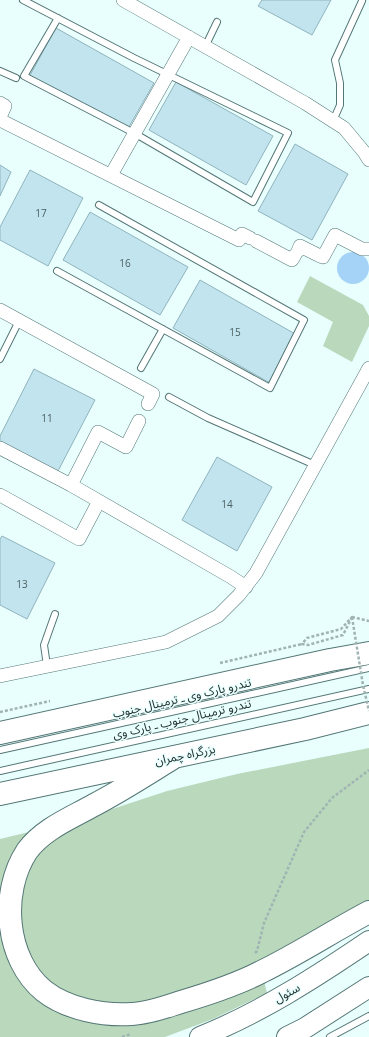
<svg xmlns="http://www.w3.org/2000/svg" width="369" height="1037" viewBox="0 0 369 1037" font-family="'Open Sans','Noto Sans Arabic',sans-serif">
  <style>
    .green { fill: #bad9bc }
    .water { fill: #a5d3f7 }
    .building { fill: #c1e4ef; stroke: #91b3bd }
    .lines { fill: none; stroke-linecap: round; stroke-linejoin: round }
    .lane-casing { stroke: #547776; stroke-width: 8 }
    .street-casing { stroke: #547776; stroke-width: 14 }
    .primary-casing { stroke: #547776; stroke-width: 22 }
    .highway-casing { stroke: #547776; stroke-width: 24 }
    .path { stroke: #a0b4b3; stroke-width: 2.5; stroke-dasharray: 3 2; stroke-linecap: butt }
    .lane { stroke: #fff; stroke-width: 6 }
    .street { stroke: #fff; stroke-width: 13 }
    .primary { stroke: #fff; stroke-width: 20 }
    .highway { stroke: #fff; stroke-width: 22 }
    .path-bridge { stroke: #a0b4b3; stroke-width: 2.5; stroke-dasharray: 3 2; stroke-linecap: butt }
    .labels { text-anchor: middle; stroke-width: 3; stroke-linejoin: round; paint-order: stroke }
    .number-label { font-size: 10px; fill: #4a5e60 }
    .street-label { font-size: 12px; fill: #223130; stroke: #e8fffe }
  </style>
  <rect width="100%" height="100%" fill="#e8fffe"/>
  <!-- green -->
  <path class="green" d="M310 276 363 305 369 316V326L352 362 323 346 333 322 297 302Z
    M369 748V902L242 971 160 998 125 1005H102L80 999 63 991 46 978 31 960 20 938 17 895 24 872 45 842 94 815 167 791 237 774Z
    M37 830 6 870 0 892V839Z
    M0 928 6 953 74 1016 264 981 267 993 213 1019 165 1037H0Z"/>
  <!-- water -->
  <path class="water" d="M337 268a16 16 0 1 1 32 0a16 16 0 1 1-32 0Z"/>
  <!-- building -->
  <path class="building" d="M262 0H331L312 35 258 6Z
    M56 28 154 83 126 132 29 77Z
    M176 82 273 136 246 185 149 130Z
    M295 144 348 174 312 240 258 211Z
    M0 165 11 172 0 196Z
    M30 170 83 198 48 266 0 240V227Z
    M90 212 188 267 160 315 63 260Z
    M200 280 297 335 270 383 173 328Z
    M34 369 95 400 58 471 0 441V436Z
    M217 457 272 487 237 551 182 520Z
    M2 536 55 563 27 619 0 605V539Z"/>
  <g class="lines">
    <defs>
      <path id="lane" d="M23 0 134 58 288 133 253 202 134 133 24 76 58 18
        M205 47 217 22
        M0 71 16 78
        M333 121 340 105V83L335 60 362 1
        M57 271 270 388 304 320 99 205
        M0 359 17 325
        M141 368 163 329
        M169 397 208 418 315 465
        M47 666 44 645 55 614
        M0 750 369 668
        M0 771 369 689
        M330 1037 369 1016"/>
      <path id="street" d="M123 0 305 103 344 128 364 152 369 160
        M0 103 5 106 0 117
        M0 120 239 240 242 234 250 238
        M111 175 189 37
        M256 241 292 260 295 255
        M298 251 300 246 318 255
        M320 256 323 257 335 235 362 249H369
        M0 310 153 394 148 404
        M0 448 71 485 231 577 246 587
        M71 485 98 432 126 447 139 421
        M0 495 79 539 99 501
        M0 676 166 642 218 616 239 595 256 573 369 368"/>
      <path id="primary" d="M200 1037C260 1013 316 977 369 941
        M287 1037 305 1028 369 987"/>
      <path id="highway" d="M0 733 330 660 369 653
        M173 758C147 774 121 791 94 805 71 818 43 829 27 851 0 892 5 959 44 991 67 1009 103 1016 132 1014 149 1013 165 1007 181 1002 208 994 236 985 261 972 298 954 333 931 369 912
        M0 794 305 729 369 713"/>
    </defs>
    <!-- lane casing -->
    <use href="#lane" class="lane-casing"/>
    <!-- street casing -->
    <use href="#street" class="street-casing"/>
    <!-- primary casing -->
    <use href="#primary" class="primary-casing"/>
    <!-- highway casing -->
    <use href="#highway" class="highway-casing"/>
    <!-- path -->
    <path class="path" d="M352 617 343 635 308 645 302 644 307 638 341 629Z
      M352 617 369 621
      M220 663 302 644
      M0 712 50 701
      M255 953 257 951 264 923 304 832 332 798 369 770
      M122 1037 131 1034"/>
    <!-- lane -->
    <use href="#lane" class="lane"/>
    <!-- street -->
    <use href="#street" class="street"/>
    <!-- primary -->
    <use href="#primary" class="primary"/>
    <!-- highway -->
    <use href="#highway" class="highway"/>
    <!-- path-bridge -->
    <path class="path-bridge" d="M352 617 363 685 369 711"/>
  </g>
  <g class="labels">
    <!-- number labels -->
    <g class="number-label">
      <text x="41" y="217">17</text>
      <text x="125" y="267">16</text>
      <text x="235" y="336">15</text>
      <text x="47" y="422">11</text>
      <text x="227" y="508">14</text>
      <text x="22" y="588">13</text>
    </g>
    <!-- street labels -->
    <g class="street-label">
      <text transform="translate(182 698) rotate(-13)" y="4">تندرو پارک وی ـ ترمینال جنوب</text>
      <text transform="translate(182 719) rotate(-13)" y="4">تندرو ترمینال جنوب ـ پارک وی</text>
      <text transform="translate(185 755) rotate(-12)" y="4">بزرگراه چمران</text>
      <text transform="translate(287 993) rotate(-29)" y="4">سئول</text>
    </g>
  </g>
</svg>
